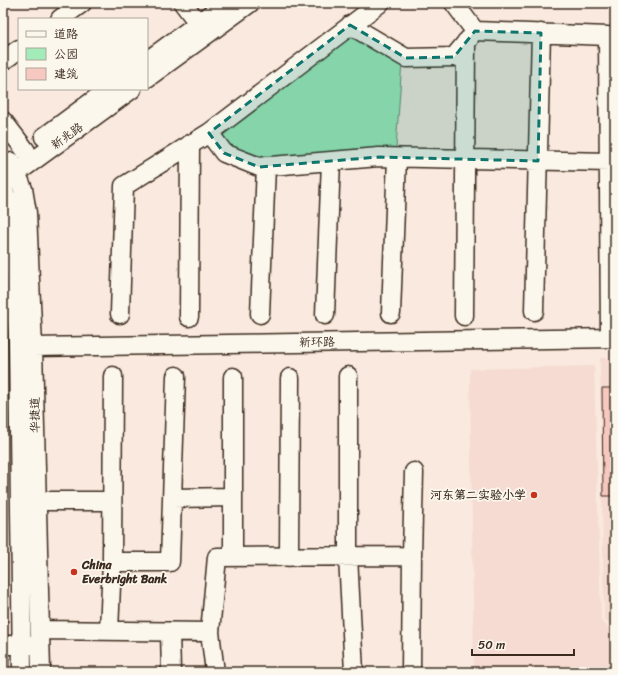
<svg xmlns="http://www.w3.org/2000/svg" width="618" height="675" viewBox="0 0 618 675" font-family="Sriracha,'LXGW WenKai TC',sans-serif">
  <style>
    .built { fill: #f5dbd1 }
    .green { fill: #a3ebb9; stroke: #6f8a6c }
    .building { fill: #f7c8bf; stroke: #3b2a1e }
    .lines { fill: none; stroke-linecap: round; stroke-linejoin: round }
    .minor-casing { stroke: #3b2a1e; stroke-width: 21 }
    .minor { stroke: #fbf7ec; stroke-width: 18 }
    .marked { fill: #0f766e; fill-opacity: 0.2; stroke: #0f766e; stroke-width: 3; stroke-dasharray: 8 5; stroke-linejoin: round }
    .poi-dot { fill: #c8321e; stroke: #fbf7ec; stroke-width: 1.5 }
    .labels { text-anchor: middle; stroke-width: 3.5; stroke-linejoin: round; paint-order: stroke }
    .street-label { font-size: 12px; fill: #3b2a1e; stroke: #fbf7ec }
    .poi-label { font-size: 12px; font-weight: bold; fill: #3b2a1e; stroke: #fbf7ec; text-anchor: end }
  </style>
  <rect width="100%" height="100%" fill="#fae9de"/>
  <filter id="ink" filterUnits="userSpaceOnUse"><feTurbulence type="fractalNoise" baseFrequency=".025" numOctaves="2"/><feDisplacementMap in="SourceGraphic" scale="8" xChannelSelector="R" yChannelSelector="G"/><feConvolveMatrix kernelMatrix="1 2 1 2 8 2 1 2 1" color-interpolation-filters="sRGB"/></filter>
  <g filter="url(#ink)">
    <!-- built -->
    <path class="built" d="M600 358H615V627L604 619Z
      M594 366 601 621 615 632V672H474L470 369Z"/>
    <!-- green -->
    <path class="green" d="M346 29 402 61 396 148 266 158 229 145 215 123Z"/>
    <!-- building -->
    <path class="building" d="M602 388H615V496H603Z
      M3 460 6 464 7 630H3Z
      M3 658H9V672H3Z"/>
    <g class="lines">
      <defs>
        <path id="minor" d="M183 3 198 23
          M454 3 475 31 608 36 610 338
          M60 19 82 3
          M350 25 406 58 454 57 469 39
          M3 61 19 49
          M147 61 226 3
          M147 78 250 3
          M3 121 26 151
          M209 133 224 153 259 167 379 157 609 162
          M44 137 109 89
          M12 162 23 189 27 213 33 347 41 672
          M7 180 132 89
          M3 187 13 217 18 348 22 672
          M534 311 541 33
          M391 313 397 158
          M120 314 124 186 209 133 380 3
          M260 314 266 166
          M325 315 331 161
          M464 316 466 42
          M189 317 190 144
          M18 348 33 347 615 338
          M348 376V556L354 672
          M233 377V557
          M172 498 233 497
          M37 501H112
          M412 556 414 472
          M289 557 290 378
          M112 562H170L176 376
          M40 630 210 632
          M109 631 112 562 113 376
          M170 632 171 672
          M3 645H34
          M215 672 210 632 217 557 412 556 411 672"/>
      </defs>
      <!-- minor casing -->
      <use href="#minor" class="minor-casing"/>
      <!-- minor -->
      <use href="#minor" class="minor"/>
    </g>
  </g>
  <!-- marked area -->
  <path class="marked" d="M350 25 406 58 454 57 475 31 541 33 538 161 379 157 259 167 224 153 209 133Z"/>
  <!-- markers -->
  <g class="poi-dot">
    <circle cx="534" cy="495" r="4"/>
    <circle cx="74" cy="572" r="4"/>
  </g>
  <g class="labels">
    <!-- street labels -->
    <g class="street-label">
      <text transform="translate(67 136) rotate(-36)" y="4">新兆路</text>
      <text transform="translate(317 342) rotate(-1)" y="4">新环路</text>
      <text transform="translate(35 415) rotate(-91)" y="4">华捷道</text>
    </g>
    <!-- poi labels -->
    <g class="poi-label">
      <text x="526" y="499">河东第二实验小学</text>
      <text x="82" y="569" text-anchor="start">China<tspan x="82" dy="14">Everbright Bank</tspan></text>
    </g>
  </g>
  <!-- margin -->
  <rect width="618" height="675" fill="none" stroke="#fbf7ec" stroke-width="16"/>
  <rect x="8" y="8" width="602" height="659" fill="none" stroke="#3b2a1e" stroke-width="1.5" filter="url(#ink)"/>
  <!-- legend -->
  <rect x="18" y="18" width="130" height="72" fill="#fbf7ec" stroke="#aea59a"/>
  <rect x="26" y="31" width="20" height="6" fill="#fbf7ec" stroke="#aea59a"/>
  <text x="54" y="38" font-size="12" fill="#3b2a1e">道路</text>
  <rect x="26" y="48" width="20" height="12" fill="#a3ebb9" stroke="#aea59a"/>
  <text x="54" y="58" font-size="12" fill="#3b2a1e">公园</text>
  <rect x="26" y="68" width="20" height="12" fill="#f7c8bf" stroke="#aea59a"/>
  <text x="54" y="78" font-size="12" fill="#3b2a1e">建筑</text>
  <!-- scale -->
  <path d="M472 649v6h102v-6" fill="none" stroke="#3b2a1e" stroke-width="2"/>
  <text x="478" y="649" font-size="12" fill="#3b2a1e" stroke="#fbf7ec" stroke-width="3" paint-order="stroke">50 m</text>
</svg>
